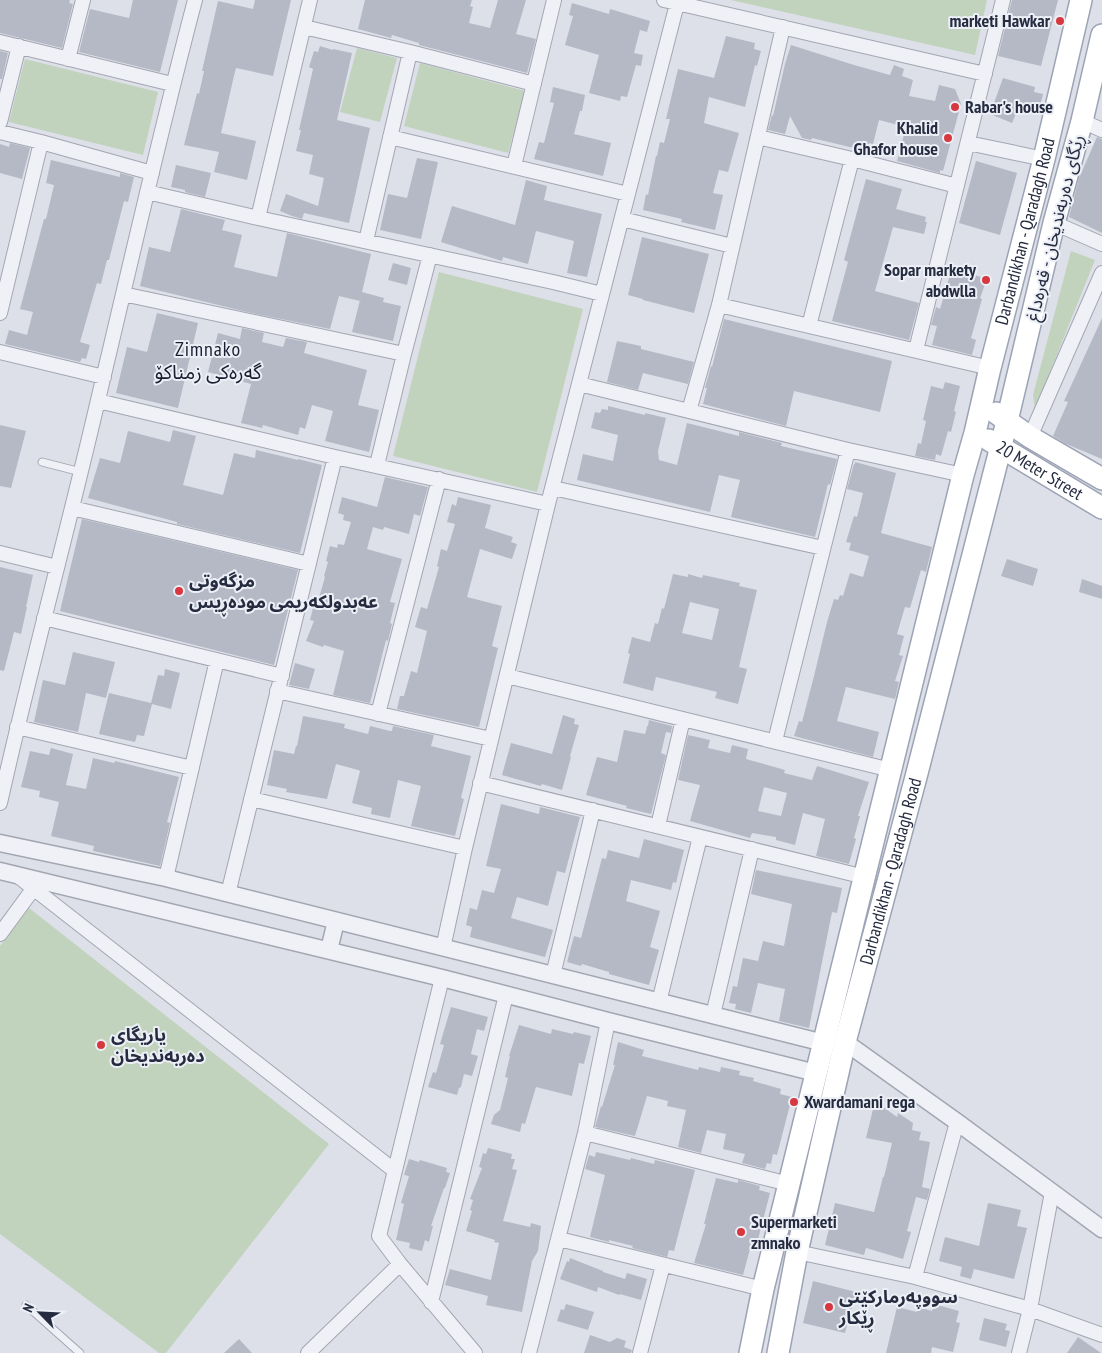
<svg xmlns="http://www.w3.org/2000/svg" width="1102" height="1353" viewBox="0 0 1102 1353" font-family="'PT Sans Narrow','Noto Sans Arabic',sans-serif">
  <style>
    .green { fill: #c1d3bd }
    .building { fill: #b4b9c5; fill-rule: evenodd }
    .lines { fill: none; stroke-linecap: round; stroke-linejoin: round }
    .service-casing { stroke: #a2a6b2; stroke-width: 9 }
    .minor-casing { stroke: #a2a6b2; stroke-width: 16 }
    .tertiary-casing { stroke: #a2a6b2; stroke-width: 19 }
    .primary-casing { stroke: #9ca3b5; stroke-width: 24 }
    .service { stroke: #f0f1f6; stroke-width: 7 }
    .minor { stroke: #f0f1f6; stroke-width: 14 }
    .tertiary { stroke: #f0f1f6; stroke-width: 16 }
    .primary { stroke: #fff; stroke-width: 21 }
    .poi-dot { fill: #d7383f; stroke: #eceff6; stroke-width: 2 }
    .labels { text-anchor: middle; stroke-width: 4; stroke-linejoin: round; paint-order: stroke }
    .poi-label { font-size: 18px; font-weight: bold; fill: #252c40; stroke: #eceff6; text-anchor: start }
    .street-label { font-size: 18px; fill: #252c40; stroke: #eceff6 }
    .quarter-label { font-size: 20px; letter-spacing: 1px; fill: #181e30; stroke: #eceff6 }
  </style>
  <rect width="100%" height="100%" fill="#dde0e8"/>
  <!-- green -->
  <path class="green" d="M731 0H987L975 55Z
    M357 48 397 58 380 122 340 112Z
    M25 59 158 92 143 155 9 122Z
    M420 63 525 91 508 153 404 126Z
    M1071 251 1095 260 1035 409 1033 395Z
    M439 272 583 309 537 492 393 456Z
    M29 908 329 1144 166 1353H159L0 1234V946Z"/>
  <!-- building -->
  <path class="building" d="M0 0H70L69 3 73 4 62 48 0 33Z
    M133 0H178L160 72 79 52 90 9 129 18Z
    M255 0H291L273 76 236 68 233 80 221 133 256 141 247 180 214 172 219 152 184 145 197 93 199 94 204 71H202L218 1 253 9Z
    M365 0H472L470 6 473 7 469 23 490 28 498 0H526L516 34 536 39 527 73 419 45V43L392 35 391 38 358 29Z
    M1012 0H1058L1041 66 998 56Z
    M572 3 609 14 610 9 650 21 647 32 640 30 634 53 643 55 641 66 636 65 627 97 621 96 620 101 589 93 599 55 565 45 573 16 569 15Z
    M726 36 755 43 754 49 761 51 757 66 755 65 745 107 709 97 704 123 739 133 728 172 719 170 713 193 723 195 715 230 681 222 682 219 643 210 646 194 648 195 656 156H657L660 142 664 143 670 119H666L678 69 714 78Z
    M791 45 854 65 890 75 894 65 904 69 902 76 913 80 909 96 935 101 939 85 955 89 961 104 943 171 940 170V173L897 161 906 127 879 120 873 144 869 143 868 147 855 144 854 148 812 138 811 140 802 138 790 116 785 134 768 130 772 115 773 116 785 64Z
    M320 46 333 50V49L352 53 337 120 370 128 349 223 304 213 302 219 292 216 280 211 286 194 318 206 324 178 309 174 313 155 296 151 301 130H299L313 69 309 67 314 51 318 52Z
    M0 51 8 53 2 79H0Z
    M1003 78 1035 87 1034 92 1043 94 1039 111 1030 109 1028 113 1018 109 1012 123 990 114Z
    M553 87 585 95 582 111H580L574 134 611 143 603 176 534 159 539 142 544 143 554 103 550 102Z
    M1097 137 1102 139V233L1069 217 1079 178Z
    M10 143 30 148 22 179 0 173V144L9 147Z
    M417 158 438 162 421 239 380 230 388 194 407 198Z
    M51 160 120 177V173L134 177 128 202 124 201 109 260H107L101 284 97 283 80 342 90 345 86 359 82 358 80 362 5 344 9 330 27 335 33 312 20 309 44 219H46L54 185 46 183Z
    M976 161 1017 173 1000 235 959 223Z
    M176 165 211 173 205 197 185 192V190L171 187Z
    M866 179 902 189 896 209 926 217 925 222H927L924 234 893 227 875 291 919 303 909 340 832 321 848 262 844 260Z
    M526 180 547 186 544 200 602 214 587 277 567 273 574 241 536 231 528 264 503 257 502 261 441 242 452 206 515 225Z
    M181 209 225 220 222 230 242 235 234 267 277 277 287 233 371 254 362 292 384 298 383 302 401 306 393 341 352 332 361 296 360 301 339 296 330 329 247 312 140 286 149 247 170 252Z
    M642 237 709 254 694 313 643 300V299L628 295Z
    M393 263 411 268 407 285 388 280Z
    M952 268 987 279 980 298 982 299 971 338 976 340 972 355 932 345 937 326 931 325 936 307 940 309Z
    M157 313 198 323 178 408 116 393 127 347 147 352Z
    M1102 318V459L1064 443 1053 436 1068 402 1064 401Z
    M724 319 892 361 880 412 794 391 786 426 703 404 707 388H705L711 366 712 367Z
    M242 328 264 333 262 342 283 347 286 338 307 342 304 353 367 370 358 405 379 410 369 452 325 441 333 411 312 405 305 429 300 427 298 435 263 425 262 428 241 423 251 384 208 372 218 333 240 339Z
    M617 341 641 346V349L694 362 688 384 643 373 638 390 607 382Z
    M945 382 960 386 954 411 956 412 951 432 948 431 941 456 936 454 935 460 915 456 918 443 921 444 926 421 923 420 931 386 943 389Z
    M608 406 645 415V413L666 418 658 451 659 460 677 465 687 423 739 436V432L782 443 781 446 837 459 830 485 828 484 815 537 731 517 740 480 719 475 710 512 577 480 583 454 613 461 618 435 591 428 595 412 600 413 602 409 608 410Z
    M0 425 26 431 11 488 0 486Z
    M173 430 196 436 183 485 223 495 234 453 255 458 256 450 298 460V459L322 465 300 553 177 524V522L88 498 100 458 120 463 128 431 170 442Z
    M855 462 896 473 881 533 932 547 926 572 921 570 910 608 905 607 897 634 904 636 899 655 903 656 895 681 899 682 895 699 846 687 837 721 879 732 873 757 794 736 799 721 802 722 814 676 827 622 834 599 838 600 840 595 843 596 850 573 863 577 869 556 849 550 851 543 846 542 854 516 857 517 863 493 847 489 854 464H855Z
    M385 477 428 487 420 516 414 514 409 534 384 527 383 530 373 527 367 549 402 559 390 602 395 603 390 623 392 624 388 641 386 640 370 703 333 695 344 651 324 645 323 647 306 641 314 621 310 620 314 604 317 605 325 577 324 576 328 562 326 561 330 546 337 548 338 544 344 545 351 522 343 520 344 515 338 513 342 497 377 507Z
    M458 497 491 505 485 528 513 537 511 542 517 544 512 559 480 549 467 597 502 606 492 646 498 648 479 727 397 709 400 696H404L411 671 417 673 427 631 415 627 421 607 427 609 439 567 437 566 441 549 447 551 455 524 447 522 452 504 456 506Z
    M82 519 298 570 274 665 60 611Z
    M1007 559 1038 569 1033 586 1001 576Z
    M0 567 33 575 26 607H27L21 634 14 632 4 671 0 670Z
    M673 574 688 577V574L702 578 703 575 740 583 739 586 757 590 739 667 747 669 738 704 715 698 717 692 656 677 653 691 623 683 630 654 628 653 632 637 650 642 655 623 658 624 662 608 664 609ZM690 602 719 609 712 640 682 633Z
    M1082 579 1102 586V599L1079 592Z
    M73 652 115 662 106 698 86 693 78 732 34 722 43 680 65 685Z
    M295 663 315 669 309 689 289 685Z
    M165 669 180 673 171 709 152 704 144 736 137 735 135 742 99 734 109 693 151 703 158 675 164 676Z
    M563 715 575 719 574 724 579 725 570 756 571 757 562 790 542 784 541 786 502 775 511 743 552 754Z
    M303 716 345 724 344 728 368 734 370 726 390 731H392L393 726 434 735 431 746 471 756 461 798 464 799 455 836 411 826 421 786 398 780 390 818 371 814 372 808 352 803 360 771 358 770 336 764 327 799 286 792 287 789 267 785 274 750 294 754 296 746H297Z
    M649 720 672 726 671 733 666 732 661 753 666 755 651 814 626 808 627 806 586 795 597 757 617 762 624 730 645 734 647 727H646L648 726Z
    M688 735 710 740 708 748 730 753 732 745 748 749 746 759 785 770 784 773 812 780 817 766 869 782 858 816H860L854 838 856 839 849 864 816 856 825 819 803 813 795 845 776 840V837L752 833 750 838 690 821 700 785 678 780ZM764 787 787 793 781 816 758 811Z
    M51 748 73 754 66 785 86 789 93 758 114 763 115 761 179 777 167 822 170 823 160 866 93 851 94 846 51 836 59 802 39 797 40 791 21 787 30 751 49 755Z
    M501 804 539 814 540 807 580 817 565 873 557 871 548 906 517 897 511 918 553 930 545 957 470 937 472 927 466 925 470 908 477 910 482 890 494 893 501 869 486 866Z
    M644 839 684 850 676 883 673 882 671 890 631 880 626 901 660 911 650 947 659 950 649 985 609 974V972L582 964 581 966 567 962 574 936 581 938 602 858 606 859 608 850 639 858Z
    M756 870 842 888 837 913 832 912 809 1028 779 1021 785 989 758 983 751 1013 735 1009 736 1004 729 1003 733 986 737 987 743 958 758 961 763 941 784 946 792 904 751 894Z
    M451 1007 488 1017 484 1031 477 1029 471 1054 478 1056 472 1076 464 1074 461 1087 459 1088 457 1095 428 1087 433 1072 436 1073 444 1045 440 1044Z
    M519 1025 551 1034 552 1029 573 1034 574 1032 591 1036 584 1064 579 1063 572 1096 536 1087 525 1124 522 1123 520 1132 491 1124 494 1115 500 1110 508 1078 505 1077 510 1056H509Z
    M618 1042 644 1050 642 1056 698 1070 699 1067 720 1072 721 1067 740 1071 739 1075 754 1078 753 1081 781 1089 780 1094 792 1097 777 1155 773 1154 771 1164 767 1163 765 1169 742 1163 745 1154 723 1149 726 1134 707 1130 701 1153 678 1147 686 1110 667 1106 668 1101 647 1096 635 1136 595 1127 601 1106 602 1107 615 1065H613Z
    M875 1101 897 1117 898 1113 913 1123 912 1130 921 1132 919 1140 930 1142 922 1187 930 1189 927 1200 916 1197 907 1231 911 1232 903 1259 866 1248 864 1255 825 1245 835 1203 874 1212 883 1177H884L892 1143 866 1138Z
    M488 1148 512 1154 511 1159H515L512 1169 517 1170 503 1221 530 1227 531 1223 541 1226 538 1251 532 1261 522 1312 486 1305 488 1296 445 1285 450 1269 491 1280 499 1243 494 1242 495 1240 466 1231 472 1211 470 1210 473 1200 470 1199 482 1168 479 1167 483 1153 486 1154Z
    M596 1152 630 1160 631 1158 654 1164 655 1160 695 1170 674 1251 669 1250 667 1257 632 1248 633 1246 609 1240V1242L590 1237 605 1175 585 1169 589 1155 595 1157Z
    M409 1159 419 1162 420 1160 447 1168 446 1172 450 1173 445 1188H444L431 1226H433L429 1242 425 1240 422 1251 409 1248 410 1243 396 1240 404 1204 401 1203 409 1176 404 1175Z
    M716 1178 738 1183V1180L760 1186 759 1190 770 1193 755 1251 750 1249 743 1275 694 1263 706 1224H704Z
    M988 1203 1021 1210 1017 1226 1027 1228 1014 1279 974 1269 971 1279 960 1276 962 1267 939 1261 945 1237 979 1246Z
    M570 1258 603 1271V1272L625 1279 627 1273 647 1279 641 1300 620 1294 619 1295 598 1287 597 1292 560 1279 567 1261 569 1262Z
    M813 1281 856 1292 845 1333 803 1323Z
    M566 1304 594 1312 588 1330 557 1321 561 1309 564 1310Z
    M934 1304 959 1311 956 1322 960 1323 953 1352 932 1347 931 1353H886L897 1307 917 1312 918 1307 932 1311Z
    M984 1318 1007 1324 1005 1330 1010 1331 1006 1347 979 1340Z
    M590 1335 610 1342 617 1338 626 1341 624 1347 632 1350 631 1353H584Z
    M1078 1337 1101 1353H1067Z
    M239 1339 252 1353H224Z"/>
  <g class="lines">
    <defs>
      <path id="service" d="M42 462 81 472
        M26 1305 80 1353"/>
      <path id="minor" d="M664 0 985 74
        M304 27 410 52 534 84
        M0 42 172 84
        M68 59 83 0
        M1082 121 1102 130
        M0 122 19 46
        M0 132 41 142 152 173
        M390 137 628 194
        M758 137 852 159 957 186
        M968 143 1044 159
        M514 166 554 0
        M147 192 258 218 553 282 602 294
        M258 218 310 0
        M622 219 732 246
        M1054 223 1102 244
        M366 241 410 52
        M123 294 404 354
        M719 305 990 368
        M0 313 41 142
        M809 326 852 159
        M916 350 1003 0
        M0 352 104 377
        M579 384 848 450 963 475
        M98 401 335 457 548 504
        M689 411 719 305 783 27
        M1030 437 1102 273
        M377 465 404 354 430 255
        M553 488 823 548
        M72 508 309 564
        M0 553 57 567
        M44 618 282 676
        M507 676 891 770
        M277 691 491 739
        M378 714 439 479
        M17 727 192 768
        M775 741 848 450
        M480 783 865 877
        M251 799 465 848
        M0 803C30 668 67 534 98 400 130 266 160 132 195 0
        M658 826 683 719
        M19 877 395 1171
        M166 878 217 660
        M228 894 335 457
        M0 934 39 881
        M443 948 465 848 548 504 678 0
        M553 975 593 810
        M442 978 379 1236 400 1264 475 1353
        M659 1002 700 837
        M713 1015 752 849
        M585 1133 789 1184
        M559 1239 763 1289
        M797 1252 915 1277 1030 1309 1102 1335
        M915 1277 957 1122
        M431 1302 506 995
        M308 1353 400 1264
        M529 1353 585 1133 608 1021
        M640 1353 663 1265
        M1019 1353 1030 1309 1052 1192"/>
      <path id="tertiary" d="M0 843 166 878 824 1043
        M0 871 442 978 608 1021 816 1073
        M329 950 336 921
        M845 1042 957 1122 1102 1229"/>
      <g id="primary">
        <path d="M996 413 1030 437 1102 479"/>
        <path id="s1" d="M989 440 1102 508"/>
        <path id="s2" d="M750 1353 763 1289 789 1184 963 475 975 433 990 368 1044 159 1081 0"/>
        <path id="s3" d="M778 1353 797 1252 845 1042 916 777 1001 446 1054 223 1082 121 1102 35"/>
      </g>
    </defs>
    <!-- service casing -->
    <use href="#service" class="service-casing"/>
    <!-- minor casing -->
    <use href="#minor" class="minor-casing"/>
    <!-- tertiary casing -->
    <use href="#tertiary" class="tertiary-casing"/>
    <!-- primary casing -->
    <use href="#primary" class="primary-casing"/>
    <!-- service -->
    <use href="#service" class="service"/>
    <!-- minor -->
    <use href="#minor" class="minor"/>
    <!-- tertiary -->
    <use href="#tertiary" class="tertiary"/>
    <!-- primary -->
    <use href="#primary" class="primary"/>
  </g>
  <!-- markers -->
  <g class="poi-dot">
    <circle cx="1060" cy="21" r="5"/>
    <circle cx="955" cy="107" r="5"/>
    <circle cx="948" cy="138" r="5"/>
    <circle cx="986" cy="280" r="5"/>
    <circle cx="179" cy="591" r="5"/>
    <circle cx="101" cy="1045" r="5"/>
    <circle cx="794" cy="1102" r="5"/>
    <circle cx="741" cy="1232" r="5"/>
    <circle cx="829" cy="1307" r="5"/>
  </g>
  <g class="labels">
    <!-- poi labels -->
    <g class="poi-label">
      <text x="1050" y="27" text-anchor="end">marketi Hawkar</text>
      <text x="965" y="113">Rabar's house</text>
      <text x="938" y="134" text-anchor="end">Khalid<tspan x="938" dy="21">Ghafor house</tspan></text>
      <text x="976" y="276" text-anchor="end">Sopar markety<tspan x="976" dy="21">abdwlla</tspan></text>
      <text x="189" y="587">مزگەوتی<tspan x="189" dy="21">عەبدولکەریمی مودەڕیس</tspan></text>
      <text x="111" y="1041">یاریگاى<tspan x="111" dy="21">ده‌ربه‌ندیخان</tspan></text>
      <text x="804" y="1108">Xwardamani rega</text>
      <text x="751" y="1228">Supermarketi<tspan x="751" dy="21">zmnako</tspan></text>
      <text x="839" y="1303">سووپەرمارکێتی<tspan x="839" dy="21">ڕێکار</tspan></text>
    </g>
    <!-- street labels -->
    <g class="street-label">
      <text transform="translate(1055 228) rotate(-76)" y="6">ڕێگای دەربەندیخان - قەرەداغ</text>
      <text dy="6" stroke="none"><textPath href="#s2" startOffset="1155">Darbandikhan - Qaradagh Road</textPath></text>
      <text dy="6" stroke="none"><textPath href="#s1" startOffset="59">20 Meter Street</textPath></text>
      <text dy="6" stroke="none"><textPath href="#s3" startOffset="495">Darbandikhan - Qaradagh Road</textPath></text>
    </g>
    <!-- quarter labels -->
    <g class="quarter-label">
      <text x="208" y="356">Zimnako<tspan x="208" dy="23">گەرەکی زمناکۆ</tspan></text>
    </g>
  </g>
  <!-- north arrow -->
  <g transform="translate(40 1313) rotate(294)" stroke="#eceff6" stroke-width="4" paint-order="stroke">
  <path d="M0-4L9 19L0 12L-9 19Z" fill="#252c40"/>
  <text y="-8" font-size="14" font-weight="bold" text-anchor="middle" fill="#252c40">N</text>
  </g>
</svg>
